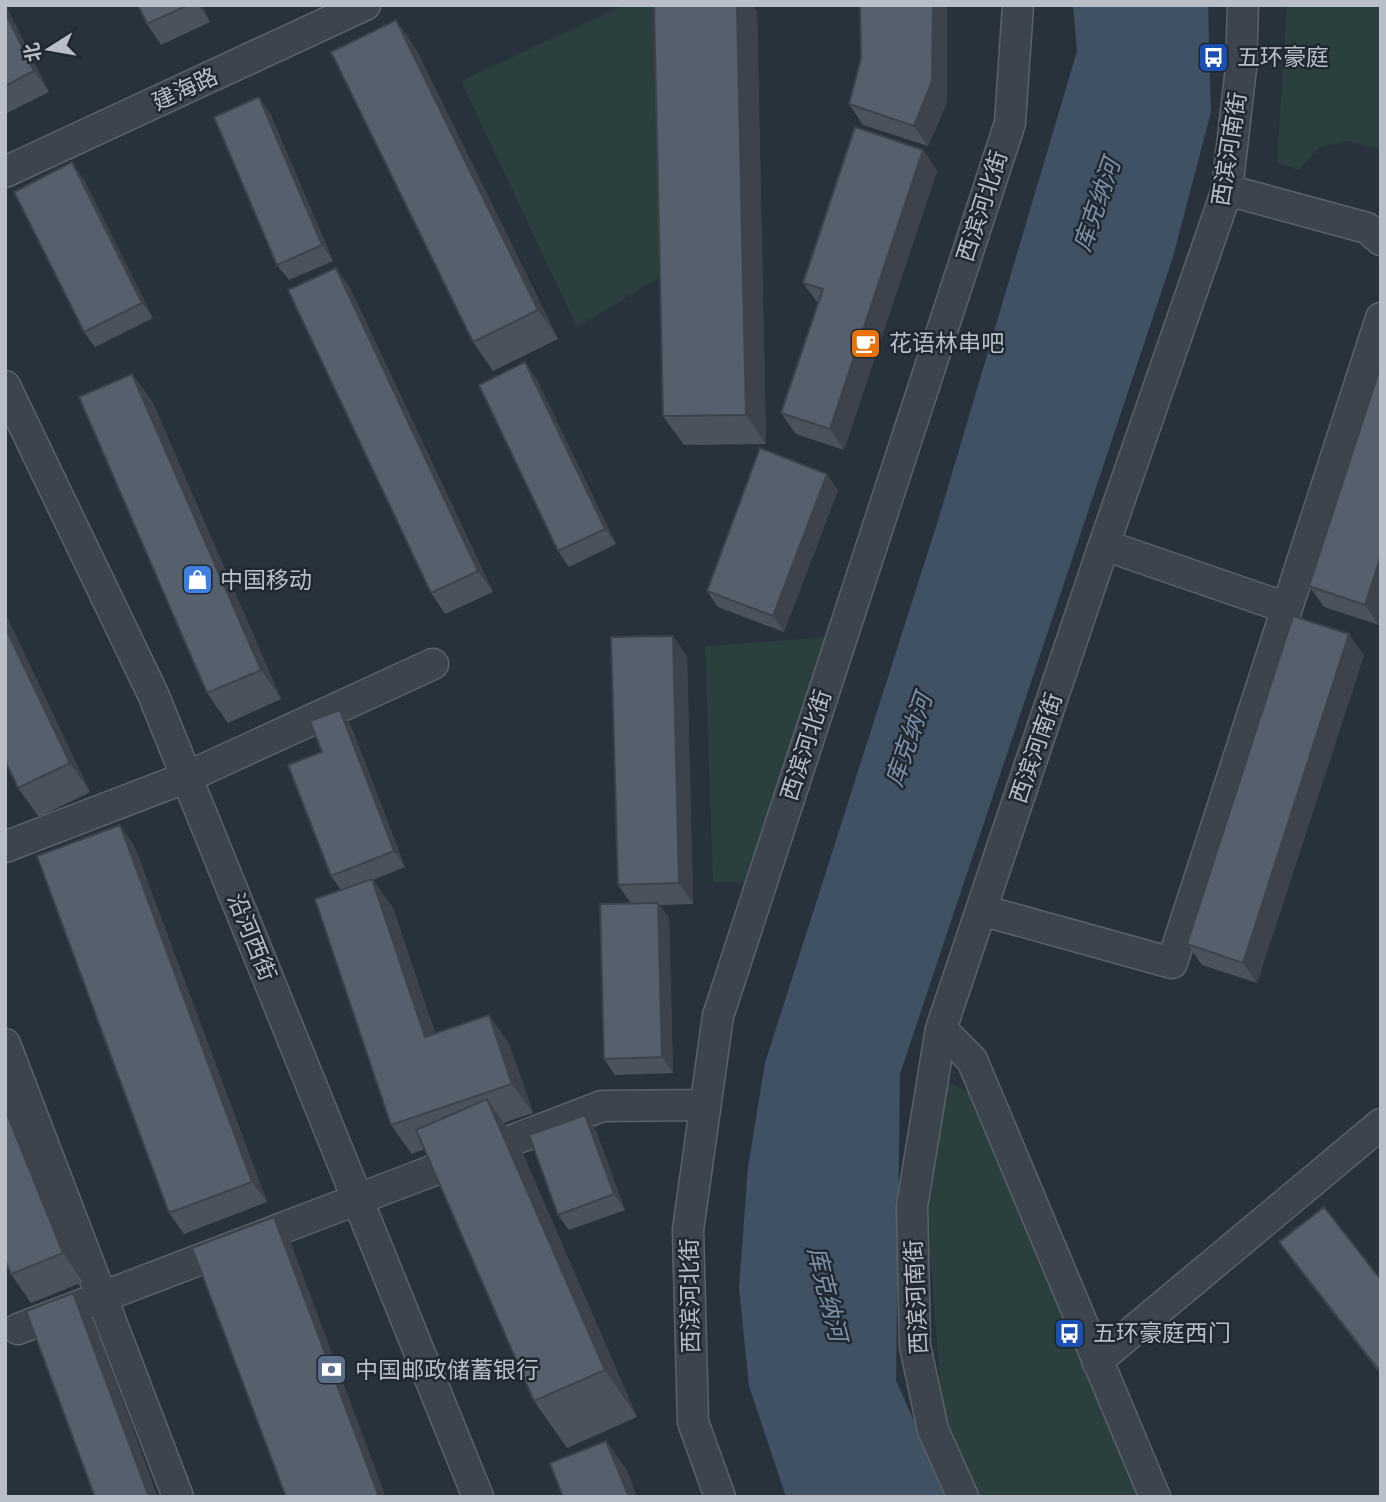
<svg xmlns="http://www.w3.org/2000/svg" width="1386" height="1502" viewBox="0 0 1386 1502" font-family="Barlow,'Noto Sans SC',sans-serif">
  <style>
    .green { fill: #2b3f3f }
    .water { fill: #405164 }
    .lines { fill: none; stroke-linecap: round; stroke-linejoin: round }
    .minor-casing { stroke: #59626b; stroke-width: 33 }
    .minor { stroke: #3c444d; stroke-width: 30 }
    .wall { fill: #4a535d }
    .shaded-wall { fill: #3c434c }
    .building { fill: #56606c; stroke: #3c434c; stroke-width: 2 }
    .labels { text-anchor: middle; stroke-width: 5; stroke-linejoin: round; paint-order: stroke }
    .poi-label { font-size: 23px; fill: #b8bfc8; stroke: #202932; text-anchor: start }
    .street-label { font-size: 23px; fill: #b8bfc8; stroke: #202932 }
    .water-label { font-size: 24px; font-style: italic; fill: #7c91a8; stroke: #202932 }
  </style>
  <rect width="100%" height="100%" fill="#28323d"/>
  <!-- green -->
  <path class="green" d="M624 5H658L665 274 577 327 461 81Z
    M1287 5H1381V150L1347 141 1320 147 1298 170 1277 162Z
    M831 637 755 883 713 882 705 646Z
    M944 1080 969 1092 1140 1497H977L943 1422 926 1203Z"/>
  <!-- water -->
  <path class="water" d="M1073 5H1208L1211 112 1173 257 900 1074 896 1380 947 1497H786L749 1386 739 1288 748 1167 765 1063 940 514 1077 51Z"/>
  <g class="lines">
    <defs>
      <path id="minor" d="M5 172 365 5
        M1227 190 1367 228 1381 240
        M5 386 153 694 478 1497
        M1104 545 1287 608
        M5 847 187 777 433 664
        M981 910 1172 963 1381 318
        M941 1029 972 1060 1155 1497
        M5 1044 178 1497
        M18 1329 602 1106 705 1105
        M1097 1361 1381 1124
        M720 1497 693 1422 688 1230 718 1016 1010 123 1018 5
        M963 1497 933 1430 915 1346 912 1206 941 1029 1104 545 1227 190 1241 68 1243 5"/>
    </defs>
    <!-- minor casing -->
    <use href="#minor" class="minor-casing"/>
    <!-- minor -->
    <use href="#minor" class="minor"/>
  </g>
  <!-- wall -->
  <path class="wall" d="M5 5 49 92 5 114Z
    M138 5H202L210 22 161 45 147 24Z
    M654 5H753L757 11 766 444 684 445 663 416Z
    M396 20 416 49 558 339 493 371 473 342Z
    M947 102 928 146 863 125 849 104Z
    M270 113 333 261 289 280 277 265Z
    M923 150 937 171 844 450 796 434 781 413 818 303 803 283Z
    M83 178 153 318 95 347 84 332Z
    M336 268 350 288 493 592 445 614 431 593Z
    M1381 365V621L1379 625 1324 607 1309 586Z
    M132 374 153 403 281 699 228 723 207 693Z
    M536 378 616 544 569 567 558 551Z
    M838 490 784 632 718 607 707 591Z
    M5 613 90 792 39 817 18 788Z
    M1364 655 1257 983 1202 965 1187 944Z
    M687 656 693 904 659 905 669 918 673 1073 615 1075 604 1059 631 903 618 885Z
    M340 710 351 726 405 867 373 880 393 908 435 1033 489 1015 509 1044 533 1113 503 1123 519 1145 637 1417 567 1448 534 1401 425 1149 412 1154 391 1125 341 890 331 876 322 752Z
    M134 845 267 1202 184 1234 169 1213Z
    M5 1086 83 1282 31 1303 11 1274 5 1260Z
    M596 1131 625 1210 569 1230 558 1215Z
    M1279 1242 1381 1280V1375L1294 1263Z"/>
  <!-- shaded-wall -->
  <path class="shaded-wall" d="M5 5H6L49 92 34 71 5 12Z
    M198 5H202L210 22Z
    M737 5H753L757 11 766 444 746 415Z
    M933 5H947V102L928 146 914 126Z
    M396 20 416 49 558 339 538 310Z
    M259 97 270 113 333 261 322 245Z
    M923 150 937 171 844 450 830 429Z
    M72 162 83 178 153 318 142 303Z
    M336 268 350 288 493 592 478 571Z
    M525 362 536 378 616 544 605 529Z
    M132 374 153 403 281 699 261 670Z
    M827 474 838 490 784 632 773 616Z
    M1381 555V621L1379 625 1365 605Z
    M5 613 90 792 70 763 5 627Z
    M1349 634 1364 655 1257 983 1243 963Z
    M673 636 687 656 693 904 679 883Z
    M340 710 351 726 405 867 394 851Z
    M120 825 134 845 267 1202 252 1182Z
    M372 879 393 908 446 1066 425 1037Z
    M658 903 669 918 673 1073 662 1057Z
    M489 1015 509 1044 533 1113 512 1084Z
    M5 1086 83 1282 63 1253 5 1109Z
    M487 1099 519 1145 637 1417 605 1370Z
    M585 1115 596 1131 625 1210 614 1194Z
    M274 1217 289 1238 386 1497H379Z
    M73 1293 94 1322 158 1497H149Z
    M606 1441 627 1470 637 1497H629Z"/>
  <!-- building -->
  <path class="building" d="M138 5H188L147 24Z
    M654 5H737L746 415 663 416Z
    M860 5H933L932 81 914 126 849 104 861 59Z
    M5 12 34 71 5 86Z
    M396 20 538 310 473 342 331 52Z
    M259 97 322 245 277 265 214 117Z
    M855 127 923 150 830 429 781 413 823 289 803 283Z
    M72 162 142 303 84 332 14 192Z
    M336 268 478 571 431 593 288 290Z
    M525 362 605 529 558 551 479 385Z
    M1381 365V555L1365 605 1309 586Z
    M132 374 261 670 207 693 79 397Z
    M760 448 827 474 773 616 707 591Z
    M1293 616 1349 634 1243 963 1187 944Z
    M5 627 70 763 18 788 5 760Z
    M673 636 679 883 618 885 611 637Z
    M340 710 394 851 331 876 288 765 322 752 310 721Z
    M120 825 252 1182 169 1213 37 856Z
    M372 879 425 1037 489 1015 512 1084 391 1125 315 899Z
    M658 903 662 1057 604 1059 600 904Z
    M487 1099 605 1370 534 1401 416 1130Z
    M5 1109 63 1253 11 1274 5 1260Z
    M585 1115 614 1194 558 1215 529 1135Z
    M1324 1207 1381 1280V1373L1279 1242Z
    M274 1217 379 1497H286L192 1248Z
    M73 1293 149 1497H95L26 1311Z
    M606 1441 629 1497H563L550 1463Z"/>
  <!-- icons -->
  <defs>
    <symbol id="bus-square" viewBox="-11 -11 22 22"><rect x="-9" y="-9" width="18" height="18" rx="4" fill="#1a4fb4" stroke="#202932"/><path d="M-5-6H5V4H4V6H2V4H-2V6H-4V4H-5ZM-3.5-4V0h7V-4ZM-3.5 1.2v1.5H-2V1.2ZM2 1.2v1.5H3.5V1.2Z" fill="#fff"/></symbol>
    <symbol id="cafe-square" viewBox="-11 -11 22 22"><rect x="-9" y="-9" width="18" height="18" rx="4" fill="#e8710a" stroke="#202932"/><path d="M-5.5-4.5H6V0H3Q3 3.5 0 3.5H-2.5Q-5.5 3.5-5.5 0ZM3-3.2v2h1.7v-2ZM-6 4.5H4V6H-6Z" fill="#fff"/></symbol>
    <symbol id="shop-square" viewBox="-11 -11 22 22"><rect x="-9" y="-9" width="18" height="18" rx="4" fill="#3f7fe0" stroke="#202932"/><path d="M-5-2.5h2.3a2.7 3.5 0 0 1 5.4 0H5L5.5 6h-11ZM-1.5-2.5h3a1.5 2.3 0 0 0-3 0Z" fill="#fff"/></symbol>
    <symbol id="bank-square" viewBox="-11 -11 22 22"><rect x="-9" y="-9" width="18" height="18" rx="4" fill="#5c6f8a" stroke="#202932"/><path d="M-6-4H6V4H-6ZM0-2.3a2.3 2.3 0 1 0 0 4.6a2.3 2.3 0 1 0 0-4.6Z" fill="#fff"/></symbol>
  </defs>
  <g fill-rule="evenodd">
    <use href="#bus-square" x="1196" y="40" width="35" height="35"/>
    <use href="#cafe-square" x="848" y="326" width="35" height="35"/>
    <use href="#shop-square" x="180" y="562" width="35" height="35"/>
    <use href="#bus-square" x="1052" y="1316" width="35" height="35"/>
    <use href="#bank-square" x="314" y="1352" width="35" height="35"/>
  </g>
  <g class="labels">
    <!-- poi labels -->
    <g class="poi-label">
      <text x="1237" y="65">五环豪庭</text>
      <text x="889" y="351">花语林串吧</text>
      <text x="220" y="588">中国移动</text>
      <text x="1093" y="1341">五环豪庭西门</text>
      <text x="355" y="1378">中国邮政储蓄银行</text>
    </g>
    <!-- street labels -->
    <g class="street-label">
      <text transform="translate(185 89) rotate(-25)" y="8">建海路</text>
      <text transform="translate(1229 149) rotate(-81)" y="8">西滨河南街</text>
      <text transform="translate(982 206) rotate(-72)" y="8">西滨河北街</text>
      <text transform="translate(806 745) rotate(-72)" y="8">西滨河北街</text>
      <text transform="translate(1036 748) rotate(-71)" y="8">西滨河南街</text>
      <text transform="translate(252 937) rotate(68)" y="8">沿河西街</text>
      <text transform="translate(690 1296) rotate(-91)" y="8">西滨河北街</text>
      <text transform="translate(916 1297) rotate(-93)" y="8">西滨河南街</text>
    </g>
    <!-- water labels -->
    <g class="water-label">
      <text transform="translate(1097 205) rotate(-71)" y="8">库克纳河</text>
      <text transform="translate(909 740) rotate(-71)" y="8">库克纳河</text>
      <text transform="translate(827 1294) rotate(76)" y="8">库克纳河</text>
    </g>
  </g>
  <!-- border -->
  <rect width="1386" height="1502" fill="none" stroke="#b8bfc8" stroke-width="14"/>
  <!-- north arrow -->
  <g transform="translate(49 49) rotate(259)" stroke="#202932" stroke-width="5" paint-order="stroke">
  <path d="M0-5L12 26L0 18L-12 26Z" fill="#b8bfc8"/>
  <text y="-10" font-size="19" font-weight="bold" text-anchor="middle" fill="#b8bfc8">北</text>
  </g>
</svg>
